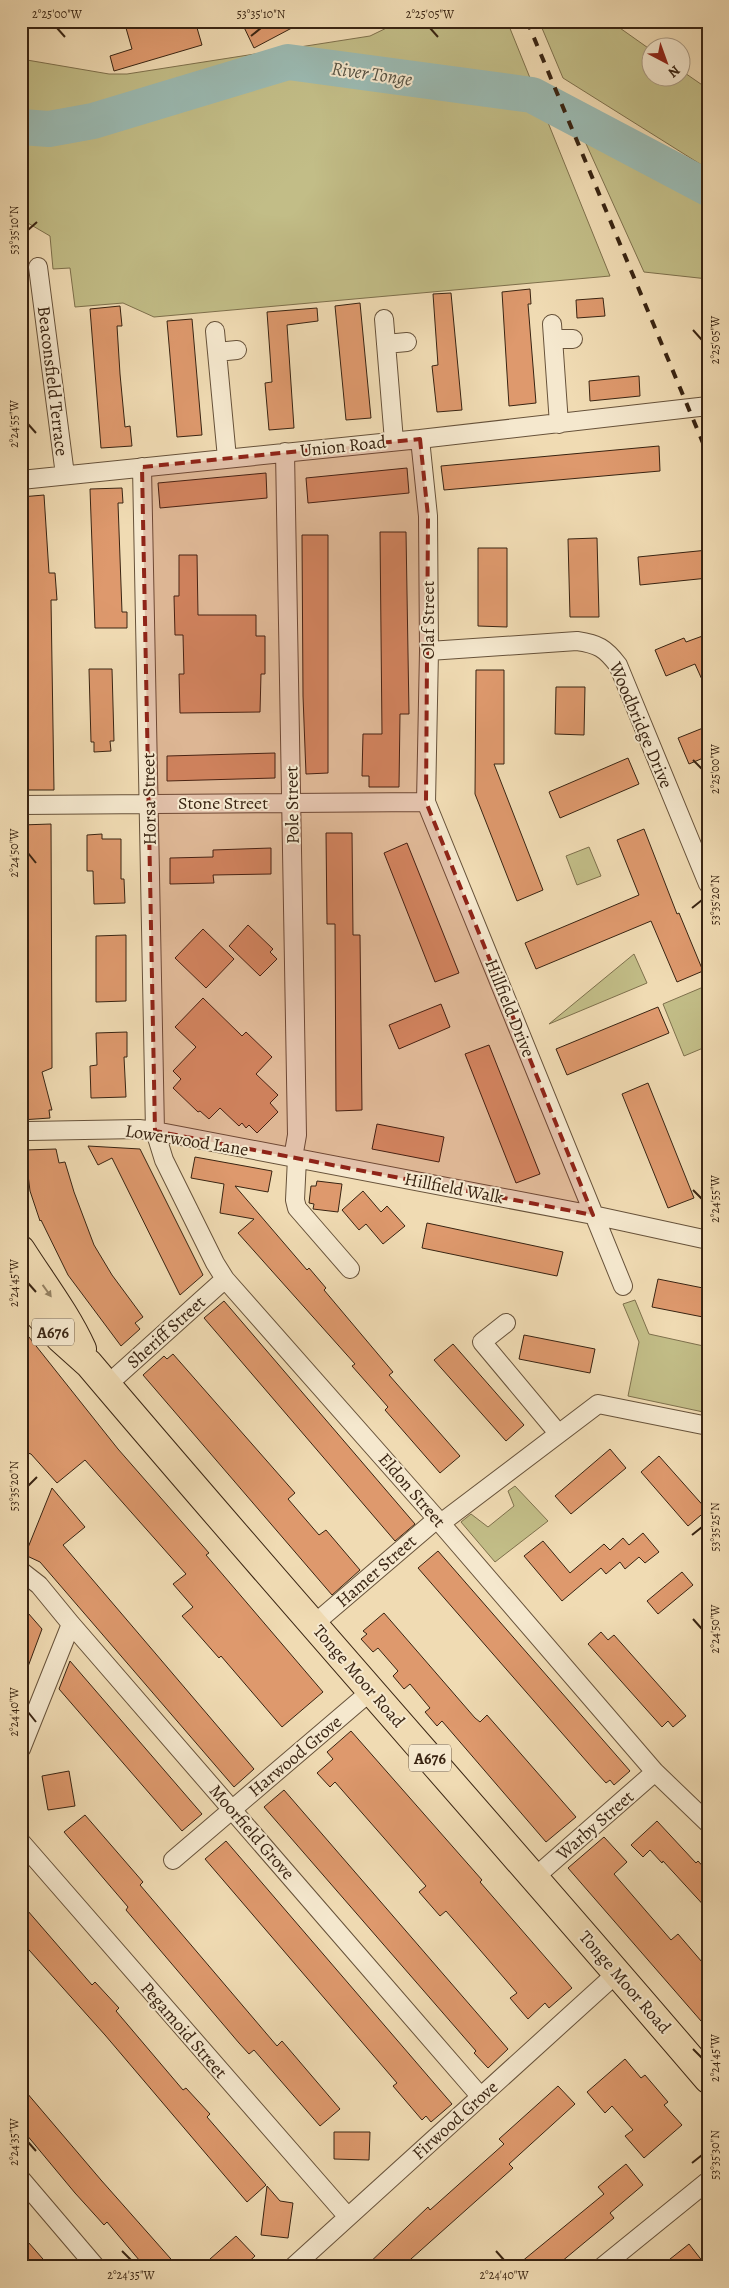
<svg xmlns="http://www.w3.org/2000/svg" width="729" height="2288" viewBox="0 0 729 2288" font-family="Alegreya,serif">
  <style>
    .green { fill: #c2bd87; stroke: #7e704c }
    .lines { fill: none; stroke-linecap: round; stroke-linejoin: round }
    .river { stroke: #9bbab2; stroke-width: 36 }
    .building { fill: #de996d; stroke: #392412 }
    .street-casing { stroke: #67523a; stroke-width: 20 }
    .primary-casing { stroke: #392412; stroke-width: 30 }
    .street { stroke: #f5e8ce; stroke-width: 18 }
    .primary { stroke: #f0dbb3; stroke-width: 28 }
    .rail { stroke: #392412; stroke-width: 4; stroke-dasharray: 9 9; stroke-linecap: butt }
    .oneway { fill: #948062 }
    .marked { fill: #8f2418; fill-opacity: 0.2; stroke: #8f2418; stroke-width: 4; stroke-dasharray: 10 6; stroke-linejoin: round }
    .ticks { fill: none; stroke: #392412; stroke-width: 2 }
    .labels { text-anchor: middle; stroke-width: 4; stroke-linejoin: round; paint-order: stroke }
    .shield { fill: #f5e8ce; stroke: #715f4a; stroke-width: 1 }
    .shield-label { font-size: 16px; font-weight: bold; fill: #392412 }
    .street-label { font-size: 18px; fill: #392412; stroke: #f5e8ce }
    .water-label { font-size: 19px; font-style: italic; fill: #565142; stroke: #f5e8ce }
    .neatline { fill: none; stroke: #392412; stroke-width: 2 }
    .ticks-label { font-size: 12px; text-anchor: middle; fill: #392412 }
  </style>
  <rect width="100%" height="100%" fill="#f0dbb3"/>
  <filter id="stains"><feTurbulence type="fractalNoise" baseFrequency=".004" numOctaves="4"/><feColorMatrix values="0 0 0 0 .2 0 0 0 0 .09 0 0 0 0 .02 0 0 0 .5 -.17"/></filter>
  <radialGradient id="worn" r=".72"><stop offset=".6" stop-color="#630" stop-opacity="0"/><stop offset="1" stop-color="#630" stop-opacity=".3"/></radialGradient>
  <!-- green -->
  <path class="green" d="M401 21H507L610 276 154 317 123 303 75 307 70 268 53 269 50 236 21 219V59L109 74H127L370 36Z
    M539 21H610L651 50 652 78H682V71L708 89V169L563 78Z
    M583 137 670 183 708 201V279L644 272Z
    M589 847 601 876 577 885 566 856Z
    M634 954 647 983 549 1024Z
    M708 985V1046L684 1056 663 1004Z
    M635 1300 649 1334 708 1347V1413L628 1396 639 1342 623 1304Z
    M515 1486 548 1521 495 1562 461 1522 471 1514 488 1527 514 1506 508 1491Z"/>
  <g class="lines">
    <!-- river -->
    <path class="river" d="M21 127 49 129 93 121 288 62 532 95 708 188"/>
  </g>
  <!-- building -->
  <path class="building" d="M124 21H195L202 45 114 71 110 56 132 49Z
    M241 21H305L254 48Z
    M530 289 531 304H528L536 403 509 406 502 292Z
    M451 293 462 410 437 412 432 366 438 365 433 294Z
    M603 298 605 316 577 318 576 300Z
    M360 303 371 418 346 420 335 306Z
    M120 306 122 326H117L120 374 125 427 130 426 132 446 101 448 90 309Z
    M317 308 318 321 287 325 294 428 269 430 265 383 272 382 267 312Z
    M192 319 202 435 177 437 167 321Z
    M639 376 640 396 590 401 589 381Z
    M659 446 660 471 444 490 441 466Z
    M407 468 409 493 308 503 306 478Z
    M266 473 267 498 160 508 158 483Z
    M122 488 123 503H118L122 612H127V628H95L90 489Z
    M44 495 49 573H55L57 600H51L54 790H21V497Z
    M380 532H406L409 714H400L399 787H369V776H362L363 734H382Z
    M302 535H328V773L306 774 303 696Z
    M597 538 599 617H570L568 539Z
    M478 548H507V627L478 626Z
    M708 550V578L640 585 638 557Z
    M179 555H197L198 615H256V636H265V674H261L260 712 180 713 179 674H184L183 635H175L174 596H179Z
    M708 634V693L695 664 666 676 655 650 684 638 686 642Z
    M89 669H112L114 741H110L111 751 94 752V742H91Z
    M476 670H504V764H494L543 890 517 901 475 794Z
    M556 687H585L584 735 555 734Z
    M708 726V756L689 764 678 738Z
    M275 753V778L167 781V756Z
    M628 758 639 784 560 818 549 792Z
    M51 824 52 1068 42 1072 52 1110H49L50 1118 21 1120V825Z
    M644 829 677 914 679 913 703 971 677 982 651 921 536 969 525 943 639 895 617 840Z
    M326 833H352L353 935H360L362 1110 336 1111 335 924H327Z
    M102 834V839H121V879H124L125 903 94 904 93 871H87V835Z
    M407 843 459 973 435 982 384 853Z
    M271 848V874L213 875 214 883 170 884V858L213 857V850Z
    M248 925 273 949 270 952 277 959 260 976 229 946Z
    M203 929 234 959 206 988 175 958Z
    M126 935V1001L96 1002V936Z
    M203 998 242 1036 246 1032 272 1057 256 1074 278 1095 270 1103 278 1112 257 1133 249 1125 246 1128 242 1123 239 1126 220 1108 209 1119 200 1111 198 1112 173 1088 181 1079 173 1071 196 1047 175 1027Z
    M441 1004 450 1027 399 1049 389 1025Z
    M658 1007 669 1033 567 1075 556 1049Z
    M127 1032V1057H124L126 1097 91 1098 90 1066 97 1065 96 1033Z
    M489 1045 540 1174 516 1183 465 1054Z
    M648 1083 694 1198 668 1208 622 1094Z
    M377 1124 444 1137 439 1162 372 1149Z
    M88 1146 140 1149 203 1275 180 1295 112 1158 98 1165Z
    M56 1149 59 1163 65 1162 74 1192 94 1245 112 1275 143 1317 135 1323 140 1329 121 1346 68 1275 41 1220 40 1221 30 1191 25 1150Z
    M195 1157 272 1171 268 1192 235 1186 307 1270 309 1268 326 1288 324 1290 393 1372 389 1375 460 1456 440 1473 385 1410 388 1407 352 1366 355 1364 238 1233 254 1219 220 1213 224 1184 191 1178Z
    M317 1181 342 1184 338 1212 313 1209 314 1204 309 1203 311 1186H316Z
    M363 1191 381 1212 387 1206 405 1226 383 1244 366 1224 359 1230 342 1210Z
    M427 1223 563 1252 557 1276 422 1248Z
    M658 1279 708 1289V1318L652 1307Z
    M224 1301 415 1524 395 1541 204 1318Z
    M21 1327 118 1449 209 1553 206 1555 323 1692 282 1727 221 1656 219 1658 182 1616 193 1607 173 1584 186 1574 85 1460 57 1483 31 1454 21 1451Z
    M524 1335 595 1349 590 1373 519 1359Z
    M453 1344 524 1425 506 1441 434 1360Z
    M173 1354 295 1493 288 1499 319 1535 326 1530 360 1570 332 1595 143 1375 164 1356 167 1359Z
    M610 1449 626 1468 571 1514 555 1496Z
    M659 1456 707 1510 688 1526 641 1472Z
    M52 1488 85 1527 63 1545 254 1769 234 1787 40 1562 25 1555Z
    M643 1533 659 1552 645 1563 639 1557 625 1569 620 1562 606 1574 601 1568 562 1601 524 1556 543 1541 570 1573 604 1544 610 1550 623 1538 629 1545Z
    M438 1551 630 1771 614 1785 610 1780 606 1783 595 1771 418 1568Z
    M682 1572 693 1585 658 1614 647 1601Z
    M21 1605 42 1629 23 1680 21 1679Z
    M384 1613 475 1718 480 1722 487 1715 576 1817 546 1842 442 1721 437 1726 425 1712 430 1708 410 1684 404 1689 393 1676 398 1671 378 1648 373 1652 361 1639 367 1634 363 1631Z
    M601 1632 608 1640 614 1635 686 1716 673 1727 668 1721 662 1727 588 1644Z
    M70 1661 202 1814 182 1831 59 1689Z
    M351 1731 482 1880 480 1882 572 1988 549 2008 545 2003 528 2019 510 1998 517 1993 474 1943 446 1911 440 1916 419 1892 426 1886 335 1782 330 1787 317 1773 333 1759 327 1752Z
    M69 1771 75 1806 48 1810 42 1776Z
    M284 1790 508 2049 488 2068 474 2053 476 2051 264 1807Z
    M85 1815 143 1882 140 1885 277 2046 282 2041 340 2109 320 2126 254 2050 249 2054 239 2043 126 1910 128 1907 64 1832Z
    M657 1821 696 1863 698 1861 708 1872V1910L663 1861 662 1863 650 1850 643 1857 631 1845Z
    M604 1837 627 1862 614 1874 671 1940 678 1934 708 1969V2029L568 1868Z
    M226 1841 452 2104 431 2122 426 2116 422 2120 393 2086 397 2083 205 1859Z
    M21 1903 92 1985 95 1982 119 2008 116 2011 183 2090 186 2088 210 2114 207 2117 266 2185 247 2202 105 2035 21 1941Z
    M625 2059 641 2078 645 2075 668 2102 664 2105 682 2125 644 2158 625 2136 633 2130 612 2106 605 2113 587 2092Z
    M21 2086 101 2180 178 2267H145L107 2222 104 2225 75 2193 21 2128Z
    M558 2086 575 2104 509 2164 513 2168 402 2267H365L428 2207 430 2210 504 2144 499 2139Z
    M334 2132H370L369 2160 334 2159Z
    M626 2164 643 2185 610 2213 614 2218 555 2267H515L604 2194 598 2187Z
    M267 2186 280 2201 293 2203 288 2238 261 2235Z
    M21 2234 50 2267H21Z
    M236 2236 255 2256 243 2267H201Z
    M689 2244 707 2267H660Z"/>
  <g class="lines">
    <defs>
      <path id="street" d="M38 267 65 475
        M384 319 394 441
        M552 324 559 424
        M215 331 227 458
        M553 339H573
        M386 344 407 342
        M217 352 237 350
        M420 439 428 516 429 651 426 802 623 1286
        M285 452 297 1135 293 1158
        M142 467 155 1131 164 1160 215 1263 225 1279 437 1519 655 1772 708 1823
        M21 480 420 439 708 406
        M429 651 577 641C598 644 605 648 618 665L708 884
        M21 805 426 802
        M29 1131 139 1129 155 1131 593 1215 708 1240
        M297 1158 295 1200 297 1208 350 1269
        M506 1323 482 1342 558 1433
        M107 1385 225 1279
        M441 1523 598 1404 708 1426
        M21 1571 39 1585 71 1624 481 2097
        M314 1624 437 1519
        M21 1749 71 1624
        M21 1842 348 2217
        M173 1860 371 1691
        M535 1877 655 1772
        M21 2179 96 2267
        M293 2267 617 1973
        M602 2267 708 2181"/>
      <path id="primary" d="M21 1250C42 1283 66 1314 82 1349
        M21 1295 60 1338 89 1364C293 1605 503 1839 708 2079"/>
    </defs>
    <!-- street casing -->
    <use href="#street" class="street-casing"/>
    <!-- primary casing -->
    <use href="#primary" class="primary-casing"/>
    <!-- street -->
    <use href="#street" class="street"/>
    <!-- primary -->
    <use href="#primary" class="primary"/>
    <!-- rail -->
    <path class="rail" d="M527 21 708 455"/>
  </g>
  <!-- one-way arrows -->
  <defs><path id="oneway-solid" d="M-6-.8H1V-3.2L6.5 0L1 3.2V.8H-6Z" transform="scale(1.25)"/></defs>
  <use class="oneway" href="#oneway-solid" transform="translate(47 1291) rotate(54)"/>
  <!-- marked area -->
  <path class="marked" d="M420 439 428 516 426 802 593 1215 155 1131 142 467Z"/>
  <!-- ticks -->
  <path class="ticks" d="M57 28 65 37M430 28 438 37M251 36 261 28M28 230 37 222M693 330 702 340M28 424 36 433M693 760 702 769M28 853 36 863M692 908 702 900M693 1190 702 1199M28 1283 36 1292M28 1486 37 1477M692 1535 702 1527M693 1619 702 1629M28 1712 36 1722M693 2049 702 2058M28 2142 36 2151M692 2163 702 2155M122 2251 131 2260M496 2251 504 2260"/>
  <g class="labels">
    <!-- shield labels -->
    <g class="shield">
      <rect x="32" y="1318.5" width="42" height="27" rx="4"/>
      <rect x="409" y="1744.5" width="42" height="27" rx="4"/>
    </g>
    <g class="shield-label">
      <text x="53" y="1338">A676</text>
      <text x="430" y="1764">A676</text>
    </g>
    <!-- street labels -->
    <g class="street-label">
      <text transform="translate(53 381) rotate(83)" y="6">Beaconsfield Terrace</text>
      <text transform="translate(343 446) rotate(-6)" y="6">Union Road</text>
      <text transform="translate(428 620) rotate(-90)" y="6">Olaf Street</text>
      <text transform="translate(641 725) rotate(67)" y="6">Woodbridge Drive</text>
      <text transform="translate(149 799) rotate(-91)" y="6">Horsa Street</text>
      <text x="223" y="809">Stone Street</text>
      <text transform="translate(292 805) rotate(-91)" y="6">Pole Street</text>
      <text transform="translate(510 1008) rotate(68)" y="6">Hillfield Drive</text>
      <text transform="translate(187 1140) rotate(9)" y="6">Lowerwood Lane</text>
      <text transform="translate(454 1188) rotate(11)" y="6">Hillfield Walk</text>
      <text transform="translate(166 1332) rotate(-42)" y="6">Sheriff Street</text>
      <text transform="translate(412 1490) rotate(49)" y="6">Eldon Street</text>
      <text transform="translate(376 1571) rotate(-41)" y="6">Hamer Street</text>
      <text transform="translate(359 1676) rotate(49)" y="6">Tonge Moor Road</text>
      <text transform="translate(295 1756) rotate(-40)" y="6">Harwood Grove</text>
      <text transform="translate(595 1825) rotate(-41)" y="6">Warby Street</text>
      <text transform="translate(252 1832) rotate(49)" y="6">Moorfield Grove</text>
      <text transform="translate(625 1982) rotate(49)" y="6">Tonge Moor Road</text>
      <text transform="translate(184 2030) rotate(49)" y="6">Pegamoid Street</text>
      <text transform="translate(455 2120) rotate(-42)" y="6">Firwood Grove</text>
    </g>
    <!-- water labels -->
    <g class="water-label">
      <text transform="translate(372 73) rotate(8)" y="7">River Tonge</text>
    </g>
  </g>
  <!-- margin -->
  <rect width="729" height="2288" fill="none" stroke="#f0dbb3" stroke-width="55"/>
  <!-- north arrow -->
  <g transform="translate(666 62) rotate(139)"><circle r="24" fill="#f5e8ce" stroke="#aa9a83"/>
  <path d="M0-4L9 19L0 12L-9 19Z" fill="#8f2418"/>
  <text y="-8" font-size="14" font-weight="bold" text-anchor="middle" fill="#392412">N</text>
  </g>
  <rect x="28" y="28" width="674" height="2232" class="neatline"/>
  <g class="ticks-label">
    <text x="57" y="18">2°25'00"W</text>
    <text x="261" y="18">53°35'10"N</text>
    <text x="430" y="18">2°25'05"W</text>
    <text transform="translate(14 230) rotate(-90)" y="4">53°35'10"N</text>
    <text transform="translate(715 340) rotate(-90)" y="4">2°25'05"W</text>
    <text transform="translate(14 424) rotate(-90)" y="4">2°24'55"W</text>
    <text transform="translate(715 769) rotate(-90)" y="4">2°25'00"W</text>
    <text transform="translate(14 853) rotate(-90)" y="4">2°24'50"W</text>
    <text transform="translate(715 900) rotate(-90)" y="4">53°35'20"N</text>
    <text transform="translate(715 1199) rotate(-90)" y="4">2°24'55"W</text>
    <text transform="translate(14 1283) rotate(-90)" y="4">2°24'45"W</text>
    <text transform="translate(14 1486) rotate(-90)" y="4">53°35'20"N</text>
    <text transform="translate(715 1527) rotate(-90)" y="4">53°35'25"N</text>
    <text transform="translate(715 1629) rotate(-90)" y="4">2°24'50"W</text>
    <text transform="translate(14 1712) rotate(-90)" y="4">2°24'40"W</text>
    <text transform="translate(715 2058) rotate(-90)" y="4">2°24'45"W</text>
    <text transform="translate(14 2142) rotate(-90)" y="4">2°24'35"W</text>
    <text transform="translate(715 2155) rotate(-90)" y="4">53°35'30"N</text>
    <text x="131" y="2279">2°24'35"W</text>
    <text x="504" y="2279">2°24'40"W</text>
  </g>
  <rect width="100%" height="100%" filter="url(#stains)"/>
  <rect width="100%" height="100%" fill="url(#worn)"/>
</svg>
